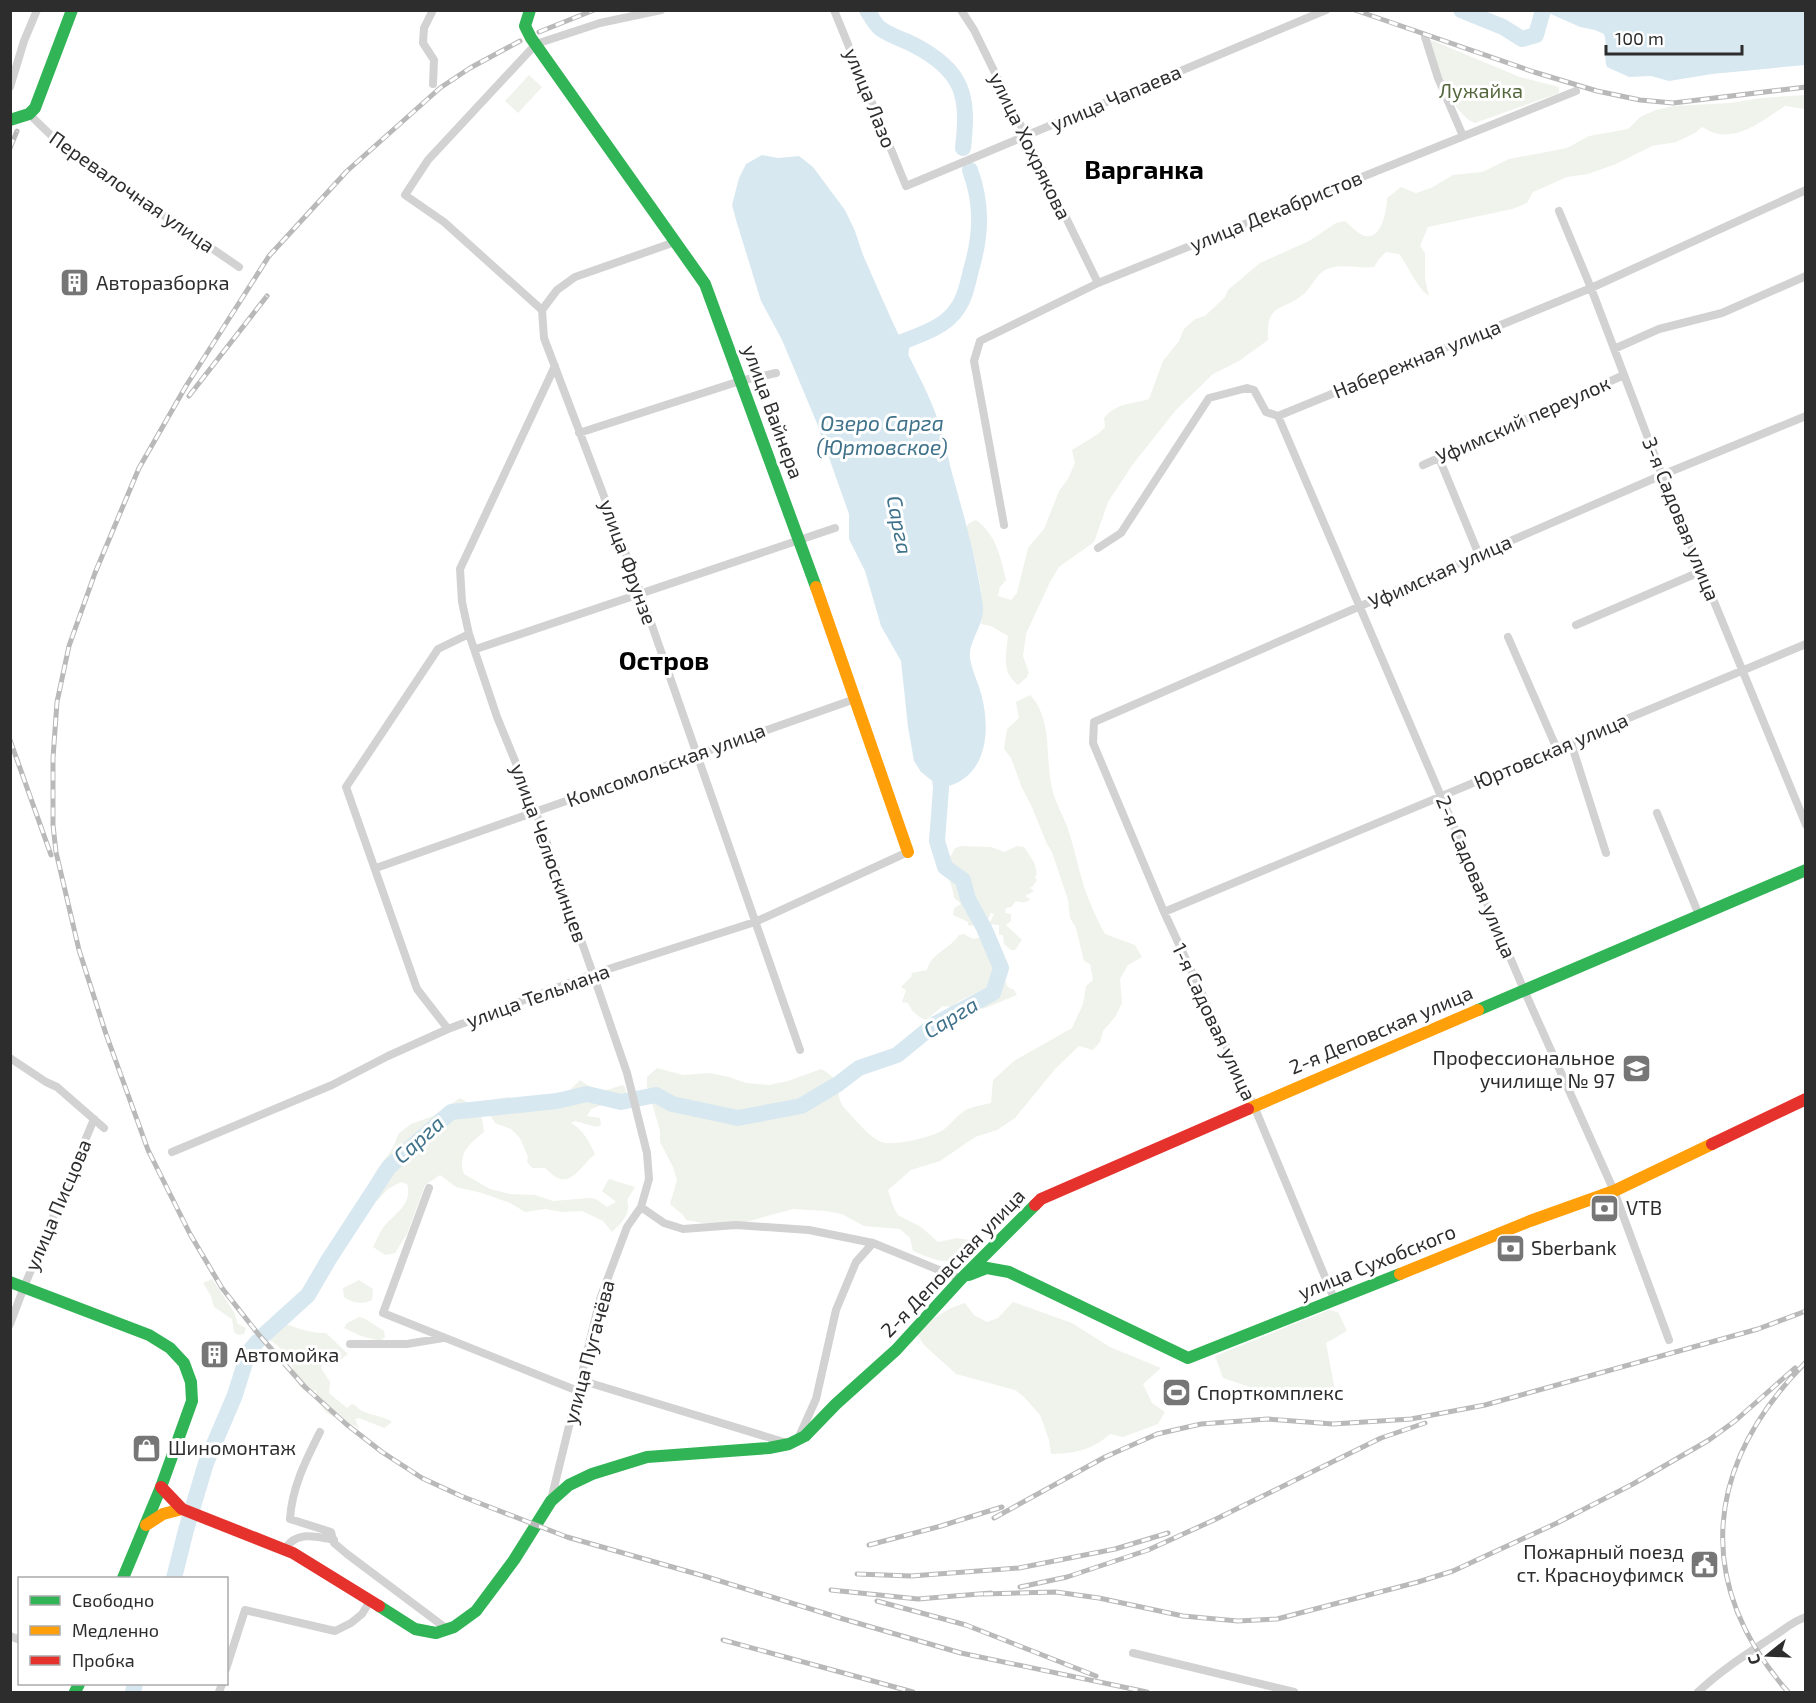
<svg xmlns="http://www.w3.org/2000/svg" width="1816" height="1703" viewBox="0 0 1816 1703" font-family="'Exo 2',sans-serif">
  <style>
    .green { fill: #f0f3eb }
    .water { fill: #d8e8f0 }
    .lines { fill: none; stroke-linecap: round; stroke-linejoin: round }
    .river { stroke: #d8e8f0; stroke-width: 16 }
    .street { stroke: #d2d2d2; stroke-width: 8 }
    .fast { stroke: #30b455; stroke-width: 12 }
    .slow { stroke: #ff9f0a; stroke-width: 12 }
    .jam { stroke: #e5322d; stroke-width: 12 }
    .rail-casing { stroke: #b9b9b9; stroke-width: 5 }
    .rail { stroke: #fff; stroke-width: 3; stroke-dasharray: 9; stroke-linecap: butt }
    .labels { text-anchor: middle; stroke-width: 6; stroke-linejoin: round; paint-order: stroke }
    .park-label { font-size: 20px; fill: #53663c; stroke: #fff }
    .street-label { font-size: 20px; fill: #2d2d2d; stroke: #fff }
    .poi-label { font-size: 20px; fill: #2d2d2d; stroke: #fff; text-anchor: start }
    .water-label { font-size: 21px; font-style: italic; fill: #3f728a; stroke: #fff }
    .district-label { font-size: 26px; font-weight: bold; fill: #000; stroke: #fff }
  </style>
  <rect width="100%" height="100%" fill="#fff"/>
  <!-- green -->
  <path class="green" d="M1431 40 1520 77 1559 87V93L1475 123C1453 116 1435 64 1429 42Z
    M529 75 542 87 518 113 505 101Z
    M1805 95V109L1785 106C1766 118 1744 137 1720 134 1714 134 1708 130 1702 127L1695 133 1676 142 1652 146 1616 164 1588 174 1567 177 1533 192 1527 203 1512 209 1428 227 1420 246 1425 253V278L1429 296C1415 286 1410 268 1399 254L1386 252 1379 259 1374 267C1358 269 1343 263 1327 269 1316 274 1313 285 1305 293 1282 313 1266 301 1268 340L1239 361 1213 374 1176 410 1133 464 1108 502 1094 542 1059 567 1049 584 1026 634 1023 656 1029 673 1026 678 1018 685C1001 672 1006 655 1008 636L991 626 981 624C986 592 974 558 966 527L969 523 976 520C996 534 1001 558 1006 580L1000 587 998 596 1011 600 1017 593 1028 548 1044 529 1059 491 1068 479 1075 463 1072 450 1098 434 1105 427 1104 418C1118 402 1130 405 1149 399L1163 361 1179 341 1184 329 1195 319 1205 316 1225 297 1228 290 1260 263 1309 241 1336 223 1345 221C1351 226 1358 234 1365 236 1382 240 1387 209 1387 198L1401 187 1416 193 1431 188 1453 175 1482 172 1509 159 1567 148 1589 136 1628 129 1640 117 1656 110 1673 106 1730 103 1761 98Z
    M1030 695C1054 720 1044 760 1053 792 1056 803 1062 814 1067 826 1076 852 1080 880 1091 905 1095 915 1100 925 1105 934L1135 945 1142 957 1128 965 1120 979 1122 1003 1115 1017 1103 1031 1100 1042 1093 1050 1079 1046 1056 1068 1015 1118 997 1130 975 1137 940 1161 911 1170 888 1190 893 1206 898 1215 921 1227 938 1242 957 1238 969 1240 971 1246C958 1271 934 1260 913 1251L910 1238 900 1229 864 1226 842 1214 826 1211 793 1209 746 1222 703 1223 686 1220 683 1215 670 1204 677 1180 673 1167 660 1142V1131L647 1086V1077L657 1068 683 1075 710 1073 729 1077 746 1083 769 1085 788 1081 821 1069C845 1080 833 1097 846 1110 856 1120 871 1140 885 1143 897 1145 933 1137 943 1130 952 1124 958 1113 968 1109 975 1106 984 1105 991 1103L993 1080 1014 1061 1072 1028 1083 1004 1086 986 1093 980 1090 964 1084 961 1076 928 1070 918 1068 900 1052 852 1047 844 1031 805 1022 788 1011 758 1004 749 1007 729 1019 718 1016 702Z
    M961 846 991 847 1004 852 1017 846 1024 847C1030 856 1040 868 1035 878L1037 880 1033 886 1030 888 1034 891 1025 896 1030 899C1026 904 1021 902 1016 901L1011 907 1006 908 1005 913 1011 914V921L1006 925 1022 940 1015 950H1011L1004 944 1003 935H999V925L989 924 994 914 991 913 988 919 983 920 981 922H977L972 926 968 925V922L953 915 954 908 961 904 954 898C953 886 948 879 945 867L955 848Z
    M964 934 973 939C981 937 984 938 989 944L997 942 1000 954 992 958C996 969 993 976 1005 980L1008 987 1014 990 1017 995 983 1009 974 1002 984 994V989L959 1001 952 1007 943 1006 926 1020C918 1017 911 1011 908 1003L902 1002 906 990 901 987 911 977 912 973 927 970C931 953 950 949 959 935Z
    M580 1080C599 1093 600 1093 622 1085L625 1087 627 1096 621 1102 612 1101 591 1109 587 1116 600 1118 601 1125 596 1127 575 1121 571 1123C583 1130 589 1141 595 1154 584 1162 572 1187 556 1177 552 1175 549 1171 545 1168H532L527 1162 528 1157 520 1138 511 1129 495 1123 485 1107 495 1099 509 1097C526 1109 533 1096 549 1098L554 1105 563 1103 570 1090Z
    M460 1098C479 1109 482 1111 484 1132 469 1144 457 1154 464 1174L490 1189 510 1194 535 1195 553 1201 589 1198 596 1199 607 1207 616 1202 602 1191 609 1179 635 1187 627 1200C632 1213 621 1224 612 1232L603 1221 582 1211 562 1212 545 1209 525 1212 510 1203 482 1193 456 1187 440 1175 425 1185 407 1234 395 1253 385 1255 373 1247C377 1240 380 1231 385 1225 396 1213 413 1203 407 1184L401 1182 388 1189 377 1201 368 1196C371 1165 392 1160 398 1134L411 1124 433 1116Z
    M212 1279 234 1312 238 1324 246 1328 244 1334 238 1335 234 1332 232 1319 214 1307 211 1296 203 1283Z
    M359 1280 373 1289 372 1300C362 1305 352 1303 344 1297L343 1288Z
    M1013 1302 1072 1323 1110 1347 1161 1368 1143 1384 1152 1403 1165 1412 1158 1424 1123 1437 1110 1434C1092 1450 1076 1453 1051 1454L1049 1440 1040 1415 1024 1397 1015 1390 956 1374 924 1345 914 1330 951 1308 965 1303 974 1315 987 1322 998 1318Z
    M1329 1310 1338 1312 1347 1331 1326 1343 1335 1390 1264 1392 1223 1378 1215 1356Z
    M359 1317C369 1319 375 1326 384 1331L385 1337 380 1341 361 1336 344 1328 347 1323Z
    M276 1320C290 1326 311 1334 326 1333L348 1354 338 1362 322 1365 321 1368 330 1382 329 1393 347 1408 352 1404 355 1405C363 1416 381 1414 392 1422L384 1428 359 1418 355 1419 359 1428C339 1416 320 1420 316 1390L308 1393C290 1382 298 1373 288 1357 282 1348 273 1343 266 1336L265 1331Z"/>
  <!-- water -->
  <path class="water" d="M1544 11H1805V65L1712 74 1669 81 1651 76 1629 77 1607 67C1603 57 1608 46 1604 34L1595 30 1580 27Z
    M762 155 778 158 799 156 813 167 845 210 855 231 863 255C876 284 888 313 902 342 913 365 926 388 935 412 943 431 947 453 952 473 964 516 977 561 983 606 985 625 968 640 970 658 972 671 979 684 982 697 991 734 986 780 941 788L921 772 914 761 908 727 901 661 881 626 865 571 849 539V514L816 421 782 340 761 301 736 220 732 205 739 178 746 164Z"/>
  <g class="lines">
    <!-- river -->
    <path class="river" d="M867 10C871 16 875 25 881 29 891 36 904 40 914 45 964 71 969 96 963 148
      M1461 10 1503 27 1522 39 1536 35 1543 10
      M899 363 902 342C919 335 942 328 954 313 965 300 967 286 971 270 981 236 983 205 970 170
      M265 1334 308 1295 329 1259 389 1167 451 1112 557 1101 587 1094 621 1102 656 1095 672 1104 738 1118 801 1106 838 1084 859 1068 897 1055 935 1024 993 993 1001 968 984 928 968 899 963 880 945 867 937 841 941 788 939 768
      M174 1578 186 1530 206 1463 235 1395 248 1353 257 1342
      M133 1692 135 1684"/>
    <!-- street -->
    <path class="street" d="M661 10 600 23 536 44 428 160 405 195 444 222 542 310 544 338 641 594 800 1050
      M834 10 906 186 1326 10
      M961 10 974 30 1098 283
      M1425 37 1438 78 1463 136
      M433 84 434 60 423 43 424 28 433 10
      M10 87 24 41 37 10
      M29 114 61 145 239 267
      M1559 211 1591 288 1662 475 1806 825
      M542 310 557 290 575 277 675 242
      M1614 349 1659 329 1722 313 1806 276
      M1278 416 1524 990 1614 1191 1669 1340
      M579 433 740 381 776 373
      M1439 458 1479 555
      M1423 465 1624 375
      M1004 525 974 361 980 341 1098 283 1576 91
      M1098 548 1121 533 1209 398 1247 388 1254 390 1266 412 1278 416 1591 288 1806 190
      M1576 625 1702 571
      M1508 637 1557 749
      M476 649 835 528
      M1571 743 1606 853
      M1657 813 1699 915
      M376 868 855 699
      M1164 912 1806 644
      M448 1029 417 989 346 787 438 649 469 634
      M10 1058 46 1082 57 1087 104 1128
      M172 1152 332 1085 388 1056 448 1029 593 974 755 922 908 852
      M429 1188 383 1313 578 1391
      M641 1207 664 1223 683 1229 736 1225 809 1230 873 1243 961 1279
      M1335 1301 1254 1106 1164 912 1093 743 1094 722 1662 475 1806 416
      M10 1324 24 1287 94 1119
      M350 1344H407L443 1338
      M580 1380 787 1443
      M320 1432C306 1460 292 1487 290 1519L331 1532 334 1543 347 1554 447 1629
      M798 1439 816 1399 836 1310 856 1262 873 1243
      M551 1500 600 1299 627 1227 641 1207 649 1179 647 1153 627 1073 593 974 536 812 497 717 469 634 462 602 460 569 555 366
      M285 1549C296 1531 315 1536 334 1540
      M10 1636 20 1640
      M1133 1653 1294 1692
      M226 1669 245 1610 335 1631 351 1623 362 1614 370 1601
      M219 1692 222 1684
      M1698 1692C1721 1670 1747 1654 1774 1636 1785 1629 1793 1621 1806 1617"/>
    <!-- fast -->
    <path class="fast" d="M530 10 525 26 531 38 705 284 816 587
      M10 120 29 114 35 108 72 10
      M1478 1010 1806 870
      M969 1275 987 1268 1009 1272 1188 1358 1400 1274
      M10 1282 149 1335 170 1348 184 1363 191 1382 192 1401 161 1487 123 1578
      M379 1606 415 1629 436 1633 454 1627 476 1611 514 1560 551 1501 569 1485 592 1474 647 1457 769 1448 789 1444 805 1436 836 1404 896 1350 961 1279 1035 1205
      M75 1692 79 1684"/>
    <!-- slow -->
    <path class="slow" d="M816 587 908 852
      M1248 1109 1478 1010
      M1400 1274 1530 1221 1614 1191 1712 1144
      M146 1525 163 1514 182 1509"/>
    <!-- jam -->
    <path class="jam" d="M1712 1144 1806 1099
      M1035 1205 1041 1199 1248 1109
      M161 1487 182 1509 293 1553 379 1606"/>
    <defs>
      <path id="rail" d="M1355 10 1534 72 1597 91 1640 100 1673 103 1806 87
        M539 32 594 10
        M520 41 470 68 440 88 347 171 269 256 186 386 139 468 95 573 69 646 57 702 53 758V825L56 852 79 950 106 1034 148 1150 190 1234 222 1288 259 1335 305 1387 346 1424 382 1452 422 1478 461 1496 567 1537 704 1576 840 1618 961 1653 1147 1692
        M10 148 17 131
        M189 396 267 296
        M10 740 51 855
        M994 1518 1105 1457 1157 1434 1201 1424 1268 1419 1333 1424 1411 1419 1485 1405 1758 1329 1806 1311
        M869 1545 941 1526 1002 1507
        M857 1574 911 1576 1019 1568 1115 1549 1168 1533
        M1020 1587 1067 1577 1148 1550 1214 1520 1381 1438 1425 1423
        M831 1590 918 1599 991 1593
        M984 1594 1056 1592 1099 1598 1183 1616 1238 1621 1277 1619 1418 1582 1453 1571 1557 1523 1633 1484 1709 1440 1735 1421 1795 1368
        M877 1601 966 1625 1096 1676
        M723 1640 913 1692
        M1788 1692C1692 1582 1705 1464 1806 1362"/>
    </defs>
    <!-- rail casing -->
    <use href="#rail" class="rail-casing"/>
    <!-- rail -->
    <use href="#rail" class="rail"/>
  </g>
  <!-- icons -->
  <defs>
    <symbol id="building-square" viewBox="-11 -11 22 22"><rect x="-9" y="-9" width="18" height="18" rx="4" fill="#767676" stroke="#fff"/><path d="M-4-6H4V6H1V3H-1V6H-4ZM-2.5-4.3h1.7v1.8h-1.7ZM.8-4.3h1.7v1.8H.8ZM-2.5-1h1.7V.8h-1.7ZM.8-1h1.7V.8H.8Z" fill="#fff"/></symbol>
    <symbol id="university-square" viewBox="-11 -11 22 22"><rect x="-9" y="-9" width="18" height="18" rx="4" fill="#767676" stroke="#fff"/><path d="M0-5L7-2L0 1L-7-2ZM-4 1L0 2.5L4 1V4Q0 6-4 4Z" fill="#fff"/></symbol>
    <symbol id="bank-square" viewBox="-11 -11 22 22"><rect x="-9" y="-9" width="18" height="18" rx="4" fill="#767676" stroke="#fff"/><path d="M-6-4H6V4H-6ZM0-2.3a2.3 2.3 0 1 0 0 4.6a2.3 2.3 0 1 0 0-4.6Z" fill="#fff"/></symbol>
    <symbol id="stadium-square" viewBox="-11 -11 22 22"><rect x="-9" y="-9" width="18" height="18" rx="4" fill="#767676" stroke="#fff"/><path d="M0-5a6.5 5 0 1 0 0 10a6.5 5 0 1 0 0-10ZM-3.5-1.8h7v3.6h-7Z" fill="#fff"/></symbol>
    <symbol id="shop-square" viewBox="-11 -11 22 22"><rect x="-9" y="-9" width="18" height="18" rx="4" fill="#767676" stroke="#fff"/><path d="M-5-2.5h2.3a2.7 3.5 0 0 1 5.4 0H5L5.5 6h-11ZM-1.5-2.5h3a1.5 2.3 0 0 0-3 0Z" fill="#fff"/></symbol>
    <symbol id="civic-square" viewBox="-11 -11 22 22"><rect x="-9" y="-9" width="18" height="18" rx="4" fill="#767676" stroke="#fff"/><path d="M-.6-6.5H3V-4.5H.6V-3L4-1V1h2V6H-6V1h2V-1L-.6-3ZM-1.2 2.5V6h2.4V2.5Z" fill="#fff"/></symbol>
  </defs>
  <g fill-rule="evenodd">
    <use href="#building-square" x="58" y="266" width="33" height="33"/>
    <use href="#university-square" x="1620" y="1052" width="33" height="33"/>
    <use href="#bank-square" x="1588" y="1192" width="33" height="33"/>
    <use href="#bank-square" x="1494" y="1232" width="33" height="33"/>
    <use href="#building-square" x="198" y="1338" width="33" height="33"/>
    <use href="#stadium-square" x="1160" y="1376" width="33" height="33"/>
    <use href="#shop-square" x="130" y="1432" width="33" height="33"/>
    <use href="#civic-square" x="1688" y="1548" width="33" height="33"/>
  </g>
  <g class="labels">
    <!-- park labels -->
    <g class="park-label">
      <text x="1481" y="98">Лужайка</text>
    </g>
    <!-- street labels -->
    <g class="street-label">
      <text transform="translate(870 98) rotate(68)" y="7">улица Лазо</text>
      <text transform="translate(1116 98) rotate(-23)" y="7">улица Чапаева</text>
      <text transform="translate(1030 146) rotate(64)" y="7">улица Хохрякова</text>
      <text transform="translate(132 192) rotate(35)" y="7">Перевалочная улица</text>
      <text transform="translate(1276 211) rotate(-22)" y="7">улица Декабристов</text>
      <text transform="translate(1417 359) rotate(-22)" y="7">Набережная улица</text>
      <text transform="translate(773 412) rotate(70)" y="7">улица Вайнера</text>
      <text transform="translate(1523 420) rotate(-24)" y="7">Уфимский переулок</text>
      <text transform="translate(1681 519) rotate(68)" y="7">3-я Садовая улица</text>
      <text transform="translate(628 562) rotate(70)" y="7">улица Фрунзе</text>
      <text transform="translate(1440 572) rotate(-24)" y="7">Уфимская улица</text>
      <text transform="translate(1551 751) rotate(-23)" y="7">Юртовская улица</text>
      <text transform="translate(666 765) rotate(-20)" y="7">Комсомольская улица</text>
      <text transform="translate(549 853) rotate(70)" y="7">улица Челюскинцев</text>
      <text transform="translate(1476 877) rotate(67)" y="7">2-я Садовая улица</text>
      <text transform="translate(538 996) rotate(-20)" y="7">улица Тельмана</text>
      <text transform="translate(1214 1022) rotate(65)" y="7">1-я Садовая улица</text>
      <text transform="translate(1381 1030) rotate(-23)" y="7">2-я Деповская улица</text>
      <text transform="translate(58 1205) rotate(-67)" y="7">улица Писцова</text>
      <text transform="translate(1377 1262) rotate(-22)" y="7">улица Сухобского</text>
      <text transform="translate(953 1263) rotate(-46)" y="7">2-я Деповская улица</text>
      <text transform="translate(589 1352) rotate(-75)" y="7">улица Пугачёва</text>
    </g>
    <!-- poi labels -->
    <g class="poi-label">
      <text x="96" y="290">Авторазборка</text>
      <text x="1615" y="1065" text-anchor="end">Профессиональное<tspan x="1615" dy="23">училище № 97</tspan></text>
      <text x="1626" y="1215">VTB</text>
      <text x="1531" y="1255">Sberbank</text>
      <text x="235" y="1362">Автомойка</text>
      <text x="1197" y="1400">Спорткомплекс</text>
      <text x="168" y="1455">Шиномонтаж</text>
      <text x="1684" y="1559" text-anchor="end">Пожарный поезд<tspan x="1684" dy="23">ст. Красноуфимск</tspan></text>
    </g>
    <!-- water labels -->
    <g class="water-label">
      <text x="882" y="431">Озеро Сарга<tspan x="882" dy="24">(Юртовское)</tspan></text>
      <text transform="translate(899 525) rotate(79)" y="7">Сарга</text>
      <text transform="translate(951 1018) rotate(-31)" y="7">Сарга</text>
      <text transform="translate(419 1140) rotate(-42)" y="7">Сарга</text>
    </g>
    <!-- district labels -->
    <g class="district-label">
      <text x="1144" y="179">Варганка</text>
      <text x="664" y="670">Остров</text>
    </g>
  </g>
  <!-- border -->
  <rect width="1816" height="1703" fill="none" stroke="#2d2d2d" stroke-width="24"/>
  <!-- legend -->
  <rect x="18" y="1577" width="210" height="108" fill="#ffffff" stroke="#ababab" stroke-width="1.5"/>
  <rect x="30" y="1596" width="30" height="9" fill="#30b455" stroke="#ababab" stroke-width="1.5"/>
  <text x="72" y="1607" font-size="18" fill="#2d2d2d">Свободно</text>
  <rect x="30" y="1626" width="30" height="9" fill="#ff9f0a" stroke="#ababab" stroke-width="1.5"/>
  <text x="72" y="1637" font-size="18" fill="#2d2d2d">Медленно</text>
  <rect x="30" y="1656" width="30" height="9" fill="#e5322d" stroke="#ababab" stroke-width="1.5"/>
  <text x="72" y="1667" font-size="18" fill="#2d2d2d">Пробка</text>
  <!-- north arrow -->
  <g transform="translate(1768 1655) rotate(252)" stroke="#ffffff" stroke-width="4.5" paint-order="stroke">
  <path d="M0-4.5L10 22L0 15L-10 22Z" fill="#2d2d2d"/>
  <text y="-9" font-size="16" font-weight="bold" text-anchor="middle" fill="#2d2d2d">С</text>
  </g>
  <!-- scale -->
  <path d="M1606 45v9h136v-9" fill="none" stroke="#2d2d2d" stroke-width="3"/>
  <text x="1615" y="45" font-size="18" fill="#2d2d2d" stroke="#ffffff" stroke-width="4.5" paint-order="stroke">100 m</text>
</svg>
